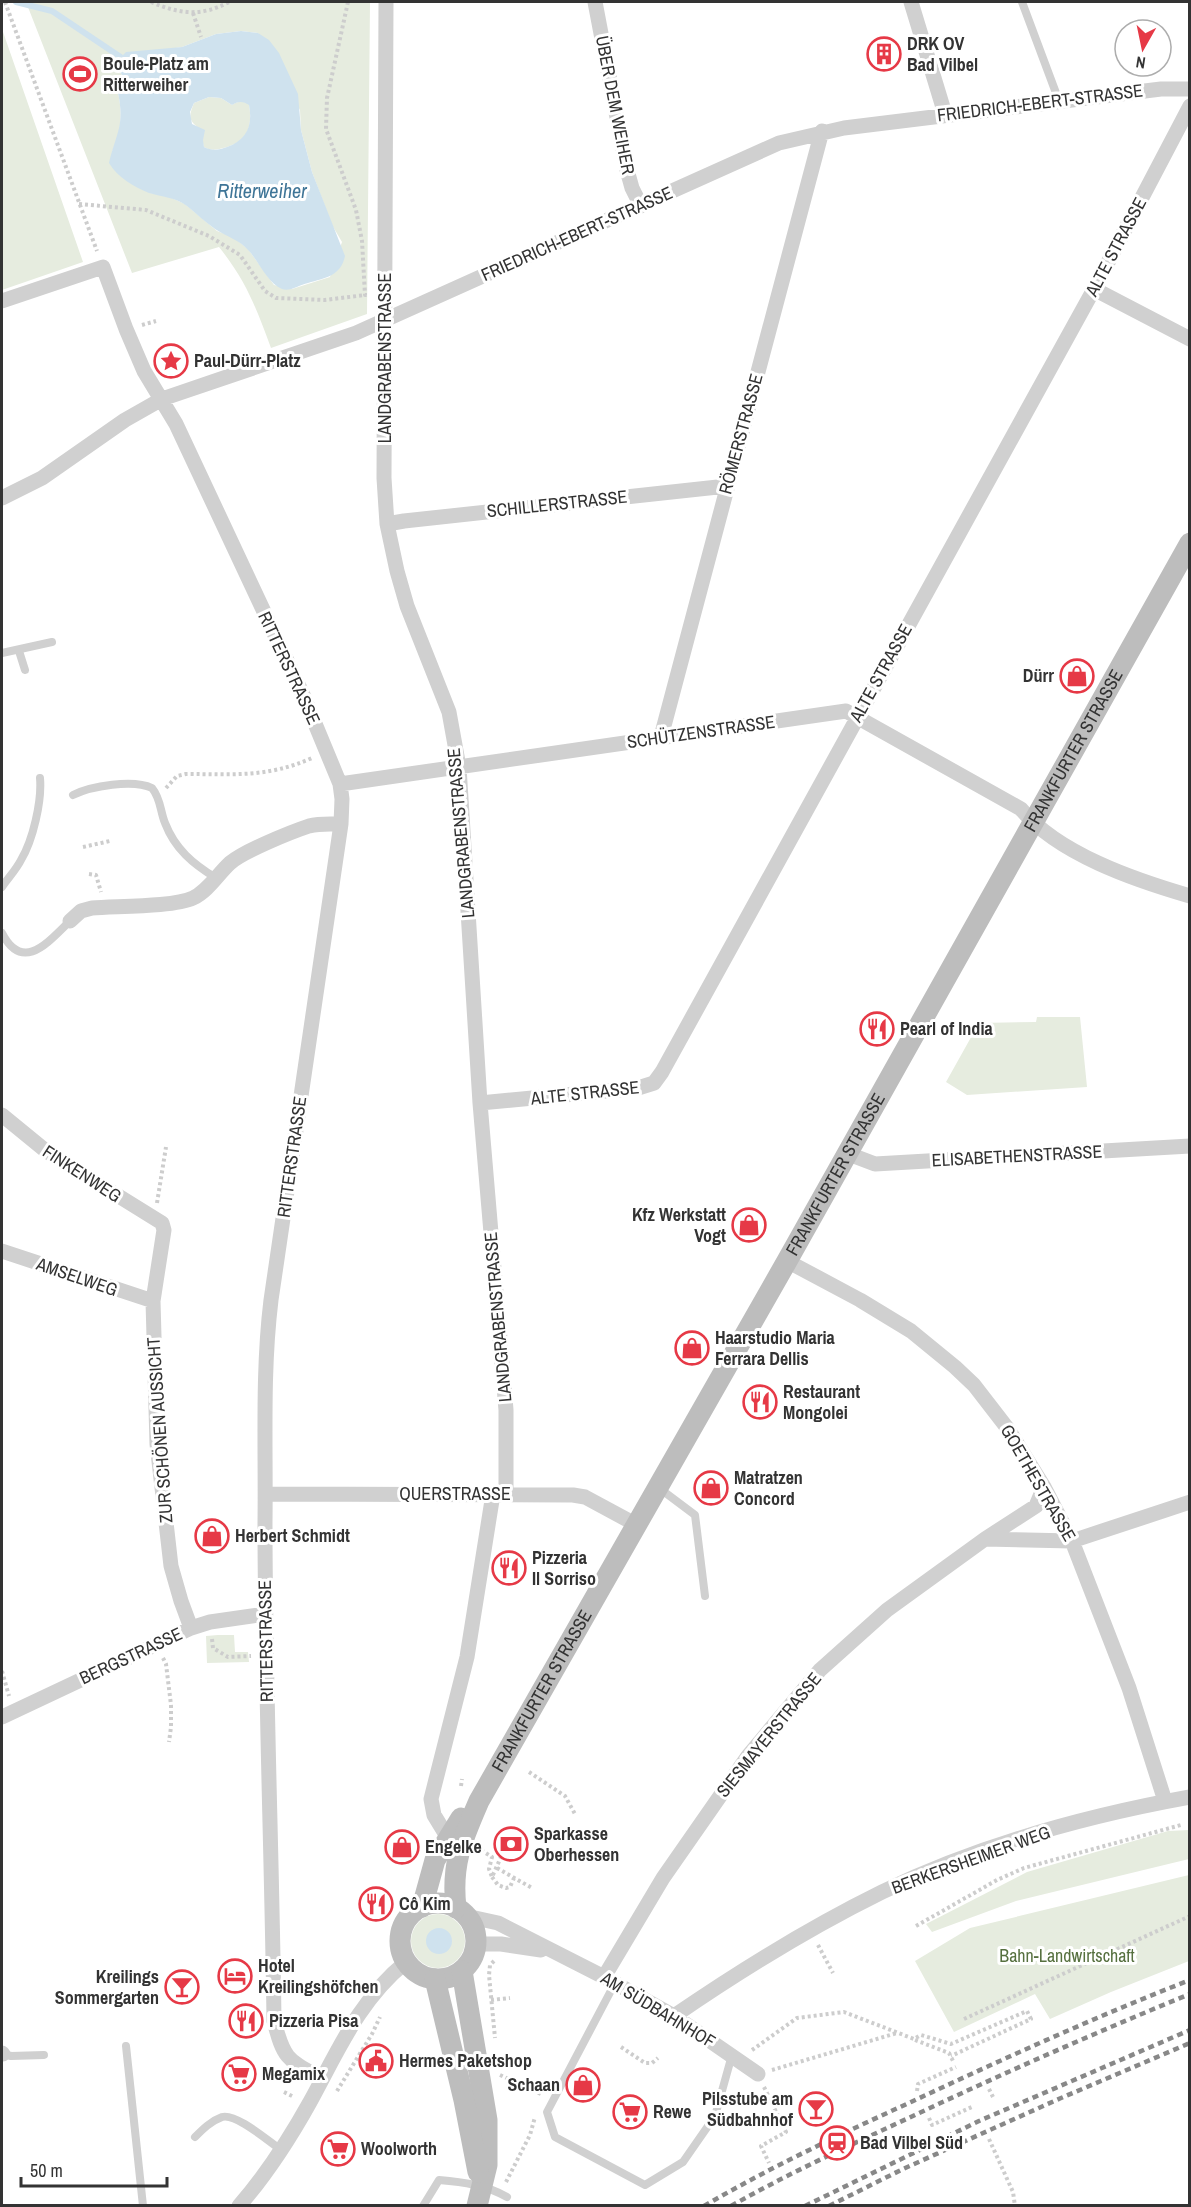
<svg xmlns="http://www.w3.org/2000/svg" width="1191" height="2207" viewBox="0 0 1191 2207" font-family="'Archivo Narrow',sans-serif">
  <style>
    .green { fill: #e6ecdf; fill-rule: evenodd }
    .water { fill: #cfe2ee; fill-rule: evenodd }
    .lines { fill: none; stroke-linecap: round; stroke-linejoin: round }
    .stream { stroke: #cfe2ee; stroke-width: 6 }
    .path { stroke: #cdcdcd; stroke-width: 4; stroke-dasharray: 3 3; stroke-linecap: butt }
    .service { stroke: #d0d0d0; stroke-width: 8 }
    .minor { stroke: #d0d0d0; stroke-width: 15 }
    .secondary { stroke: #bdbdbd; stroke-width: 21 }
    .rail { stroke: #888; stroke-width: 4.5; stroke-dasharray: 6 4.5; stroke-linecap: butt }
    .labels { text-anchor: middle; stroke-width: 6; stroke-linejoin: round; paint-order: stroke }
    .poi-label { font-size: 18px; font-weight: bold; fill: #333; stroke: #fff; text-anchor: start }
    .street-label { font-size: 18px; fill: #333; stroke: #fff }
    .park-label { font-size: 18px; fill: #56703f; stroke: #fff }
    .water-label { font-size: 20px; font-style: italic; fill: #3f7597; stroke: #fff }
  </style>
  <rect width="100%" height="100%" fill="#fff"/>
  <!-- green -->
  <path class="green" d="M26 2H370L367 314 271 348C256 308 247 282 219 247L132 273ZM241 31 258 33 300 110 301 130 312 172 332 225 342 242 330 277 292 289 274 285 248 249 233 237 217 231 185 204 165 195 150 193 112 152C121 132 123 115 118 93L128 92 130 86 120 72 156 51 182 47 216 34Z
    M2 29 83 262 2 290Z
    M209 97 221 98 232 105C238 101 243 101 249 104 253 128 247 142 223 148 216 150 211 151 204 147L199 128C188 121 189 115 194 103Z
    M1037 1017H1080L1087 1087 967 1095 946 1082 979 1023 1036 1022Z
    M218 1635H234L235 1652H248L249 1662 207 1663 206 1636Z
    M1189 1830V1859L1016 1901 932 1932 926 1924 1027 1872 1168 1831Z
    M1189 1875V1961L1111 1992 1050 2019 1035 1994 954 2032 915 1961 970 1928Z
    M411 1941a27 27 0 1 1 54 0a27 27 0 1 1-54 0Z"/>
  <!-- water -->
  <path class="water" d="M241 31 258 33 269 40 279 53 298 94 301 130 312 172 345 256C341 276 325 278 308 283 299 285 290 292 282 289 268 284 259 262 249 251 240 240 227 237 215 229 205 222 197 214 187 206 175 197 162 197 149 193 134 187 117 177 109 163 116 133 125 126 118 93L128 92 130 86 120 72 117 61 126 52 182 47 216 34ZM209 97 221 98 232 105C238 101 243 101 249 105 253 125 247 140 227 147 219 150 212 151 204 147L203 140 205 130 192 124 190 112 194 103Z
    M426 1941a13 13 0 1 1 26 0a13 13 0 1 1-26 0Z"/>
  <g class="lines">
    <!-- stream -->
    <path class="stream" d="M16 2 52 11 128 62"/>
    <!-- path -->
    <path class="path" d="M5 2 97 251
      M151 2C180 14 201 17 229 2
      M348 2 327 98 326 129 356 210 362 241 365 295H369
      M193 13 201 37
      M79 204 146 210 209 236 240 255 265 291 276 298 325 300 365 295
      M142 325 156 321
      M166 788 177 776 186 774C233 774 267 778 312 758
      M83 847 110 841
      M89 874 96 875 101 892
      M157 1203 166 1147
      M212 1639 213 1648 228 1657 251 1656
      M163 1658 166 1664 171 1705V1727L169 1742
      M2 1671 9 1696
      M529 1772 565 1796 575 1814
      M461 1786 462 1779
      M481 1850 492 1857 489 1869 492 1877 501 1857
      M497 1868 532 1888
      M492 1877 498 1885 506 1888 510 1887 514 1878
      M916 1926 997 1880 1024 1868 1181 1825
      M818 1945 833 1973
      M494 1961 490 1965 489 1975 495 2038
      M491 2000 510 1998
      M964 2019 1190 1916
      M915 2040 949 2053 953 2061
      M621 2047 645 2063H652L658 2058
      M752 2050 797 2018 844 2012 914 2039 921 2035 951 2044 1027 2011 1031 2019 951 2056
      M772 2070 897 2033
      M500 2075 543 2095
      M764 2087 786 2132 761 2146 769 2163
      M989 2089 993 2097
      M337 2091 372 2034 380 2017
      M917 2091 918 2084 956 2067
      M284 2092 294 2097
      M929 2118 932 2125 974 2106
      M989 2139 1013 2192 1015 2206
      M506 2182 530 2135 535 2117"/>
    <!-- service -->
    <path class="service" d="M1022 2 1059 101
      M19 651 25 670
      M2 653 52 642
      M73 795C91 786 133 779 152 788 161 799 160 811 165 823 175 849 193 864 216 878
      M2 887C8 878 16 870 21 860 33 840 42 801 40 778
      M2 933C23 974 49 941 70 921
      M659 1488 695 1515 705 1596
      M615 1983 547 2112 555 2137 645 2185 683 2162 715 2116 732 2055
      M126 2046 143 2206
      M3 2054 11 2056 44 2055
      M195 2137C203 2129 211 2121 222 2117 236 2113 268 2141 280 2149
      M423 2206 439 2180C463 2182 486 2185 507 2197"/>
    <!-- minor -->
    <path class="minor" d="M386 2 384 478 387 524 397 571 407 606 449 712 459 767 480 1103 506 1410V1494
      M595 2 627 170 632 188 641 206
      M911 2 945 114
      M1094 289 1190 339
      M2 301 103 267 126 329 144 371 176 424 304 697 340 784 342 799 341 824 271 1300C262 1374 266 1448 265 1522 265 1688 272 1855 274 2021 284 2060 288 2060 322 2079
      M2 498 42 478 125 420 162 399 356 333 779 143 844 128 1161 89H1190
      M387 524 404 521 727 486
      M661 737 822 131
      M340 784 846 711 1021 809C1058 854 1135 880 1190 896
      M70 921 81 911 92 908C117 906 174 907 193 898 208 891 218 874 230 863 244 851 291 832 309 826 320 823 330 824 341 824
      M480 1103 638 1088 654 1083 662 1072 1094 289 1190 106
      M2 1115 46 1151 162 1223 164 1230 153 1301 157 1444 171 1566 181 1601 191 1628
      M846 1153 875 1164 1190 1146
      M2 1251 153 1301
      M787 1261 860 1300 911 1331 955 1367 974 1385 1008 1429 1044 1487 1072 1541 1129 1688 1165 1801
      M266 1494 573 1495 585 1497 637 1525
      M985 1539 1036 1506 1044 1487
      M2 1717 191 1628 210 1622 265 1614
      M448 1838 434 1815 431 1799 467 1657 493 1494
      M466 1916 498 1923 604 1977 674 2016 758 2074
      M476 1944H501L541 1950
      M604 1977 663 1878 748 1756 820 1670 887 1610 985 1539 1072 1541 1190 1502
      M674 2016C741 1970 809 1928 882 1892 977 1846 1085 1816 1190 1797
      M2 2053 3 2054
      M239 2206C266 2175 290 2138 310 2102 338 2051 359 2000 406 1962"/>
    <!-- secondary -->
    <g class="secondary">
      <circle cx="438" cy="1941" r="38"/>
      <path d="M422 1907 435 1860 461 1818"/>
      <path id="s1" d="M456 1908C451 1864 462 1840 479 1801L787 1261 1190 543"/>
      <path d="M462 1971 487 2120V2165L477 2206"/>
      <path d="M435 1979 464 2100 478 2172"/>
    </g>
    <!-- rail -->
    <path class="rail" d="M704 2206C771 2167 841 2134 911 2102 1003 2059 1095 2017 1190 1980
      M731 2206C791 2172 853 2144 915 2115 1006 2072 1097 2032 1190 1994
      M805 2206 979 2121 1190 2030
      M829 2206 903 2169 1061 2098 1190 2043"/>
  </g>
  <!-- icons -->
  <defs>
    <symbol id="building-ring" viewBox="-11 -11 22 22"><circle r="9.5" fill="#fff" stroke="#e63946" stroke-width="1.5"/><path d="M-4-6H4V6H1V3H-1V6H-4ZM-2.5-4.3h1.7v1.8h-1.7ZM.8-4.3h1.7v1.8H.8ZM-2.5-1h1.7V.8h-1.7ZM.8-1h1.7V.8H.8Z" fill="#e63946"/></symbol>
    <symbol id="stadium-ring" viewBox="-11 -11 22 22"><circle r="9.5" fill="#fff" stroke="#e63946" stroke-width="1.5"/><path d="M0-5a6.5 5 0 1 0 0 10a6.5 5 0 1 0 0-10ZM-3.5-1.8h7v3.6h-7Z" fill="#e63946"/></symbol>
    <symbol id="sight-ring" viewBox="-11 -11 22 22"><circle r="9.5" fill="#fff" stroke="#e63946" stroke-width="1.5"/><path d="M0-6L1.8-2.2L6-1.7L2.9 1.2L3.7 5.4L0 3.3L-3.7 5.4L-2.9 1.2L-6-1.7L-1.8-2.2Z" fill="#e63946"/></symbol>
    <symbol id="shop-ring" viewBox="-11 -11 22 22"><circle r="9.5" fill="#fff" stroke="#e63946" stroke-width="1.5"/><path d="M-5-2.5h2.3a2.7 3.5 0 0 1 5.4 0H5L5.5 6h-11ZM-1.5-2.5h3a1.5 2.3 0 0 0-3 0Z" fill="#e63946"/></symbol>
    <symbol id="restaurant-ring" viewBox="-11 -11 22 22"><circle r="9.5" fill="#fff" stroke="#e63946" stroke-width="1.5"/><path d="M-5-6h1v4h1v-4h1v4h1v-4h1v5L-1.5 .5V6h-2V.5L-5-1ZM5-6V6H3V1.5H1.5Q1.5-4 5-6Z" fill="#e63946"/></symbol>
    <symbol id="bank-ring" viewBox="-11 -11 22 22"><circle r="9.5" fill="#fff" stroke="#e63946" stroke-width="1.5"/><path d="M-6-4H6V4H-6ZM0-2.3a2.3 2.3 0 1 0 0 4.6a2.3 2.3 0 1 0 0-4.6Z" fill="#e63946"/></symbol>
    <symbol id="hotel-ring" viewBox="-11 -11 22 22"><circle r="9.5" fill="#fff" stroke="#e63946" stroke-width="1.5"/><path d="M-6-4.5h1.5V1H6V5H4.5V3h-9V5H-6ZM-4 0a1.8 1.8 0 1 1 3.6 0ZM.5 0V-2.5h3Q6-2.5 6 0Z" fill="#e63946"/></symbol>
    <symbol id="bar-ring" viewBox="-11 -11 22 22"><circle r="9.5" fill="#fff" stroke="#e63946" stroke-width="1.5"/><path d="M-6-5H6L.8 .8V4.5H3.5V6h-7V4.5H-.8V.8Z" fill="#e63946"/></symbol>
    <symbol id="civic-ring" viewBox="-11 -11 22 22"><circle r="9.5" fill="#fff" stroke="#e63946" stroke-width="1.5"/><path d="M-.6-6.5H3V-4.5H.6V-3L4-1V1h2V6H-6V1h2V-1L-.6-3ZM-1.2 2.5V6h2.4V2.5Z" fill="#e63946"/></symbol>
    <symbol id="supermarket-ring" viewBox="-11 -11 22 22"><circle r="9.5" fill="#fff" stroke="#e63946" stroke-width="1.5"/><path d="M-6-5.5h2.5l.6 2H6L4.5 2H-2.5L-4.4-4H-6ZM-1.5 3.2a1.3 1.3 0 1 0 .1 0ZM3 3.2a1.3 1.3 0 1 0 .1 0Z" fill="#e63946"/></symbol>
    <symbol id="station-ring" viewBox="-11 -11 22 22"><circle r="9.5" fill="#fff" stroke="#e63946" stroke-width="1.5"/><path d="M-3-6H3Q5-6 5-4V2Q5 4 3 4L4.5 6H3L1.5 4h-3L-3 6H-4.5L-3 4Q-5 4-5 2V-4Q-5-6-3-6ZM-3.5-4v3h7v-3ZM-3.5 1v1.5H-2V1ZM2 1v1.5H3.5V1Z" fill="#e63946"/></symbol>
  </defs>
  <g fill-rule="evenodd">
    <use href="#building-ring" x="865" y="35" width="38" height="38"/>
    <use href="#stadium-ring" x="61" y="55" width="38" height="38"/>
    <use href="#sight-ring" x="152" y="342" width="38" height="38"/>
    <use href="#shop-ring" x="1058" y="657" width="38" height="38"/>
    <use href="#restaurant-ring" x="858" y="1010" width="38" height="38"/>
    <use href="#shop-ring" x="730" y="1206" width="38" height="38"/>
    <use href="#shop-ring" x="673" y="1329" width="38" height="38"/>
    <use href="#restaurant-ring" x="741" y="1383" width="38" height="38"/>
    <use href="#shop-ring" x="692" y="1469" width="38" height="38"/>
    <use href="#shop-ring" x="193" y="1517" width="38" height="38"/>
    <use href="#restaurant-ring" x="490" y="1549" width="38" height="38"/>
    <use href="#bank-ring" x="492" y="1825" width="38" height="38"/>
    <use href="#shop-ring" x="383" y="1828" width="38" height="38"/>
    <use href="#restaurant-ring" x="357" y="1885" width="38" height="38"/>
    <use href="#hotel-ring" x="216" y="1957" width="38" height="38"/>
    <use href="#bar-ring" x="163" y="1968" width="38" height="38"/>
    <use href="#restaurant-ring" x="227" y="2002" width="38" height="38"/>
    <use href="#civic-ring" x="357" y="2042" width="38" height="38"/>
    <use href="#supermarket-ring" x="220" y="2055" width="38" height="38"/>
    <use href="#shop-ring" x="564" y="2066" width="38" height="38"/>
    <use href="#bar-ring" x="797" y="2090" width="38" height="38"/>
    <use href="#supermarket-ring" x="611" y="2093" width="38" height="38"/>
    <use href="#station-ring" x="818" y="2124" width="38" height="38"/>
    <use href="#supermarket-ring" x="319" y="2130" width="38" height="38"/>
  </g>
  <g class="labels">
    <!-- poi labels -->
    <g class="poi-label">
      <text x="907" y="50">DRK OV<tspan x="907" dy="21">Bad Vilbel</tspan></text>
      <text x="103" y="70">Boule-Platz am<tspan x="103" dy="21">Ritterweiher</tspan></text>
      <text x="194" y="367">Paul-Dürr-Platz</text>
      <text x="1054" y="682" text-anchor="end">Dürr</text>
      <text x="900" y="1035">Pearl of India</text>
      <text x="726" y="1221" text-anchor="end">Kfz Werkstatt<tspan x="726" dy="21">Vogt</tspan></text>
      <text x="715" y="1344">Haarstudio Maria<tspan x="715" dy="21">Ferrara Dellis</tspan></text>
      <text x="783" y="1398">Restaurant<tspan x="783" dy="21">Mongolei</tspan></text>
      <text x="734" y="1484">Matratzen<tspan x="734" dy="21">Concord</tspan></text>
      <text x="235" y="1542">Herbert Schmidt</text>
      <text x="532" y="1564">Pizzeria<tspan x="532" dy="21">Il Sorriso</tspan></text>
      <text x="534" y="1840">Sparkasse<tspan x="534" dy="21">Oberhessen</tspan></text>
      <text x="425" y="1853">Engelke</text>
      <text x="399" y="1910">Cô Kim</text>
      <text x="258" y="1972">Hotel<tspan x="258" dy="21">Kreilingshöfchen</tspan></text>
      <text x="159" y="1983" text-anchor="end">Kreilings<tspan x="159" dy="21">Sommergarten</tspan></text>
      <text x="269" y="2027">Pizzeria Pisa</text>
      <text x="399" y="2067">Hermes Paketshop</text>
      <text x="262" y="2080">Megamix</text>
      <text x="560" y="2091" text-anchor="end">Schaan</text>
      <text x="793" y="2105" text-anchor="end">Pilsstube am<tspan x="793" dy="21">Südbahnhof</tspan></text>
      <text x="653" y="2118">Rewe</text>
      <text x="860" y="2149">Bad Vilbel Süd</text>
      <text x="361" y="2155">Woolworth</text>
    </g>
    <!-- street labels -->
    <g class="street-label">
      <text transform="translate(1040 103) rotate(-7)" y="6">FRIEDRICH-EBERT-STRASSE</text>
      <text transform="translate(615 105) rotate(79)" y="6">ÜBER DEM WEIHER</text>
      <text transform="translate(577 234) rotate(-24)" y="6">FRIEDRICH-EBERT-STRASSE</text>
      <text transform="translate(1116 247) rotate(-62)" y="6">ALTE STRASSE</text>
      <text transform="translate(385 358) rotate(-90)" y="6">LANDGRABENSTRASSE</text>
      <text transform="translate(741 434) rotate(-75)" y="6">RÖMERSTRASSE</text>
      <text transform="translate(557 504) rotate(-6)" y="6">SCHILLERSTRASSE</text>
      <text transform="translate(289 668) rotate(65)" y="6">RITTERSTRASSE</text>
      <text transform="translate(881 673) rotate(-61)" y="6">ALTE STRASSE</text>
      <text transform="translate(701 732) rotate(-8)" y="6">SCHÜTZENSTRASSE</text>
      <text dy="6" stroke="none"><textPath href="#s1" startOffset="1318">FRANKFURTER STRASSE</textPath></text>
      <text transform="translate(461 833) rotate(-95)" y="6">LANDGRABENSTRASSE</text>
      <text transform="translate(585 1093) rotate(-6)" y="6">ALTE STRASSE</text>
      <text transform="translate(1017 1156) rotate(-3)" y="6">ELISABETHENSTRASSE</text>
      <text transform="translate(292 1157) rotate(-82)" y="6">RITTERSTRASSE</text>
      <text dy="6" stroke="none"><textPath href="#s1" startOffset="832">FRANKFURTER STRASSE</textPath></text>
      <text transform="translate(82 1174) rotate(33)" y="6">FINKENWEG</text>
      <text transform="translate(77 1277) rotate(19)" y="6">AMSELWEG</text>
      <text transform="translate(498 1317) rotate(-95)" y="6">LANDGRABENSTRASSE</text>
      <text transform="translate(160 1430) rotate(-94)" y="6">ZUR SCHÖNEN AUSSICHT</text>
      <text transform="translate(1038 1483) rotate(60)" y="6">GOETHESTRASSE</text>
      <text x="455" y="1500">QUERSTRASSE</text>
      <text transform="translate(266 1641) rotate(-91)" y="6">RITTERSTRASSE</text>
      <text transform="translate(131 1656) rotate(-25)" y="6">BERGSTRASSE</text>
      <text dy="6" stroke="none"><textPath href="#s1" startOffset="238">FRANKFURTER STRASSE</textPath></text>
      <text transform="translate(769 1735) rotate(-51)" y="6">SIESMAYERSTRASSE</text>
      <text transform="translate(971 1860) rotate(-20)" y="6">BERKERSHEIMER WEG</text>
      <text transform="translate(658 2010) rotate(31)" y="6">AM SÜDBAHNHOF</text>
    </g>
    <!-- park labels -->
    <g class="park-label">
      <text x="1067" y="1962">Bahn-Landwirtschaft</text>
    </g>
    <!-- water labels -->
    <g class="water-label">
      <text x="262" y="198">Ritterweiher</text>
    </g>
  </g>
  <!-- border -->
  <rect width="1191" height="2207" fill="none" stroke="#333333" stroke-width="6"/>
  <!-- north arrow -->
  <g transform="translate(1143 48) rotate(189)"><circle r="28" fill="#ffffff" stroke="#adadad" stroke-width="1.5"/>
  <path d="M0-4.5L10 22L0 15L-10 22Z" fill="#e63946"/>
  <text y="-9" font-size="16" font-weight="bold" text-anchor="middle" fill="#333333">N</text>
  </g>
  <!-- scale -->
  <path d="M21 2177v9h146v-9" fill="none" stroke="#333333" stroke-width="3"/>
  <text x="30" y="2177" font-size="18" fill="#333333" stroke="#ffffff" stroke-width="4.5" paint-order="stroke">50 m</text>
</svg>
